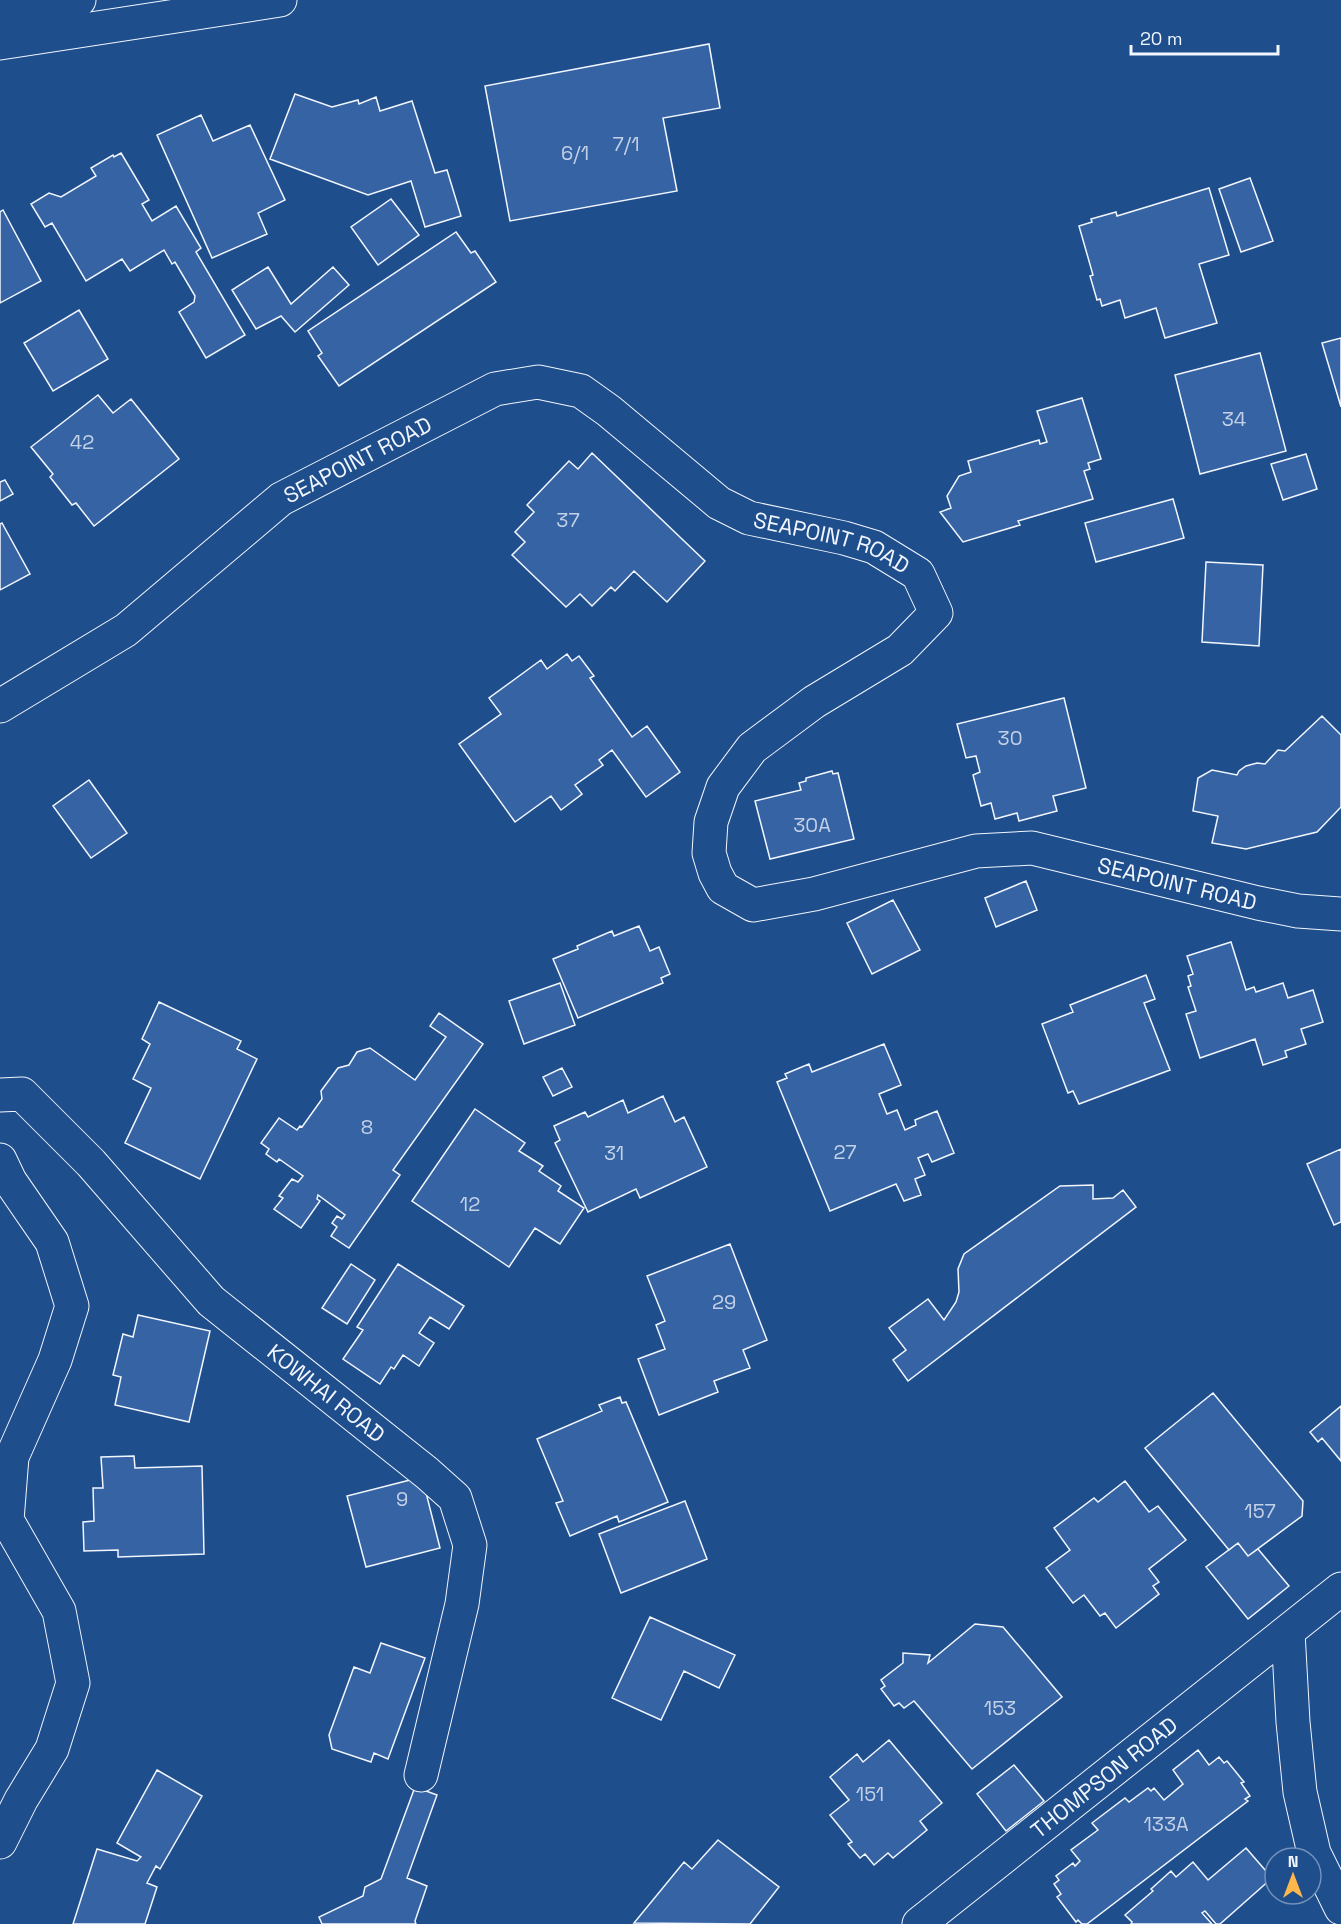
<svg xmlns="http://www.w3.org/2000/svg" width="1341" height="1924" viewBox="0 0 1341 1924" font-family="'Space Grotesk',sans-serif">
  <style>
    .building { fill: #3563a3; stroke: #f2f6ff; stroke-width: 1.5 }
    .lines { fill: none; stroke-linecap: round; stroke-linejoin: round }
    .minor-casing { stroke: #f2f6ff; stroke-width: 35 }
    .highway-casing { stroke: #f2f6ff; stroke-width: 35 }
    .minor { stroke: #1f4e8c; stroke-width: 33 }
    .highway { stroke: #1f4e8c; stroke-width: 33 }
    .labels { text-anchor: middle; stroke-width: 4.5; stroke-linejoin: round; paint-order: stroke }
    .number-label { font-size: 20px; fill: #c3d1e8 }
    .street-label { font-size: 22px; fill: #f2f6ff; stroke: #1f4e8c }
  </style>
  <rect width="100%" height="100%" fill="#1f4e8c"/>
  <!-- building -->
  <path class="building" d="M709 44 720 108 663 118 677 191 510 221 485 86Z
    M295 94 332 107 358 100 359 104 376 97 380 111 412 101 435 173 447 170 461 216 425 227 411 181 368 195 270 159Z
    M201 115 213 141 250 125 285 200 258 213 267 234 212 258 157 135Z
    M121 153 149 200 142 204 152 221 176 206 201 248 196 252 245 335 206 358 179 312 194 302 195 296 175 262 172 264 164 250 130 271 122 259 86 281 52 223 45 227 31 204 49 193 61 197 96 176 91 168 113 155 114 157Z
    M1250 178 1273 241 1241 252 1219 189Z
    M1209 188 1229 255 1199 264 1217 323 1165 338 1156 308 1125 318 1120 300 1102 306 1100 299 1097 300 1090 276 1093 275 1079 226 1092 222 1091 219 1116 212 1117 216Z
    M391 199 419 235 378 265 351 227Z
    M3 210 41 281 0 303V212Z
    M456 232 471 253 475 251 496 282 339 386 318 356 322 353 308 331Z
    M268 267 291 304 333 267 349 285 295 332 281 316 256 329 232 290Z
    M79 310 108 359 53 391 24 343Z
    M1341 338V407L1322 343Z
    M1260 353 1286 451 1200 474 1175 375Z
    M98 395 113 413 131 399 179 459 94 526 76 503 72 505 50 477 53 474 31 447Z
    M1082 398 1101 459 1088 463 1090 469 1084 471 1093 499 1018 521 1020 525 963 542 940 512 951 508 947 496 959 476 971 472 968 461 1039 440 1040 444 1047 442 1037 411Z
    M592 453 705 561 667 602 634 571 615 591 611 587 592 606 580 594 566 607 512 555 525 542 515 532 534 512 527 505 569 461 578 469Z
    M1306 454 1317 489 1283 500 1271 464Z
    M5 480 13 494 0 501V482Z
    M1173 499 1184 538 1096 562 1085 523Z
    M2 523 30 574 0 590V524Z
    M1206 562 1263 565 1259 646 1202 642Z
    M567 654 572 661 579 656 594 676 590 678 632 737 647 726 680 772 646 797 612 750 599 760 603 765 575 785 582 794 561 810 551 796 515 822 459 744 501 714 489 698 541 660 547 669Z
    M1064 698 1086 788 1053 796 1057 811 1019 821 1017 813 995 819 991 803 981 806 973 775 980 772 976 756 966 758 957 724Z
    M1322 716 1341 735V807L1317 832 1246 849 1212 843 1218 816 1193 811 1198 778 1212 770 1237 775 1239 771 1246 766 1257 763 1265 764 1278 750 1285 751Z
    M832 771 833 774 838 773 854 839 770 859 755 801 801 790 799 783 806 781V778Z
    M89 780 127 833 91 858 53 806Z
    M1026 881 1037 910 996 927 985 898Z
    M893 900 920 950 872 974 847 923Z
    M639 926 650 951 659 947 670 974 661 978 663 983 578 1018 553 959 578 949 577 946 612 931 614 936Z
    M1231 942 1246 990 1254 987 1256 992 1283 983 1288 998 1313 990 1323 1022 1301 1029 1306 1044 1285 1051 1287 1057 1263 1065 1255 1039 1200 1058 1186 1014 1196 1011 1188 987 1191 986 1188 976 1193 974 1187 956Z
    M1146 975 1155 999 1144 1003 1170 1070 1079 1104 1073 1091 1068 1093 1042 1024 1073 1012 1070 1005Z
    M560 983 575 1025 524 1044 509 1001Z
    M159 1002 241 1041 237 1049 257 1059 200 1179 125 1143 151 1088 133 1079 150 1044 142 1039Z
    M439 1013 483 1044 393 1170 400 1175 349 1248 331 1236 337 1227 332 1223 337 1216 342 1219 345 1215 318 1195 317 1199 320 1201 301 1228 274 1209 283 1198 279 1196 292 1179 298 1182 303 1176 279 1159 277 1162 266 1154 269 1149 261 1143 279 1118 297 1130 300 1126 302 1127 322 1099 321 1091 338 1068 349 1065 357 1052 370 1048 415 1080 446 1037 430 1026Z
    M884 1044 901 1085 879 1094 887 1114 897 1110 905 1130 916 1125 915 1120 937 1111 954 1153 932 1162 928 1154 918 1158 925 1175 915 1179 921 1195 904 1201 896 1184 830 1211 777 1082 787 1078 785 1074 809 1064 812 1072Z
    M562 1068 572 1087 553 1096 543 1077Z
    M663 1096 675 1122 684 1117 707 1167 640 1198 636 1189 588 1212 555 1143 560 1140 554 1126 585 1112 588 1117 623 1100 628 1113Z
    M475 1109 525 1143 519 1151 543 1166 539 1171 561 1186 558 1191 584 1208 560 1244 535 1228 509 1267 412 1201Z
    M1341 1149V1222L1334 1225 1307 1164Z
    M1093 1185V1199L1113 1198 1123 1190 1136 1207 908 1381 893 1360 906 1350 889 1328 928 1299 944 1320 956 1302 959 1292 958 1269 964 1254 1060 1186Z
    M730 1244 767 1340 743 1350 750 1368 714 1381 718 1392 659 1415 638 1359 665 1349 656 1325 665 1321 647 1276Z
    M351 1264 375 1280 347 1324 322 1308Z
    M398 1264 464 1306 449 1329 430 1317 419 1333 434 1343 419 1366 403 1355 394 1369 391 1367 380 1384 343 1359 363 1330 357 1327Z
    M138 1315 210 1331 189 1422 115 1405 121 1377 113 1375 123 1334 133 1337Z
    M1213 1393 1303 1501 1302 1516 1248 1556 1238 1543 1229 1550 1145 1448Z
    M620 1397 622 1403 626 1402 668 1502 619 1522 617 1516 570 1536 556 1503 563 1501 537 1439 602 1411 599 1405Z
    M1341 1406V1461L1322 1438 1318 1442 1310 1432Z
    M134 1456 135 1468 202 1466 204 1554 118 1557V1550L84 1551 83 1522 94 1521 93 1488H103L101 1457Z
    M422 1477 440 1548 366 1567 347 1496Z
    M1125 1481 1149 1512 1158 1506 1186 1540 1149 1569 1159 1582 1153 1586 1159 1594 1116 1628 1105 1613 1100 1616 1084 1595 1073 1603 1046 1568 1070 1550 1054 1528 1094 1498 1098 1502Z
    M685 1501 707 1559 621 1593 599 1534Z
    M1238 1543 1248 1556 1258 1549 1289 1586 1248 1619 1206 1567Z
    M650 1617 735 1655 719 1688 684 1671 661 1720 612 1698Z
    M975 1624 1003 1627 1062 1697 972 1769 914 1701 904 1708 899 1703 894 1706 881 1689 885 1686 881 1680 903 1663V1653L930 1655 928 1663Z
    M381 1643 425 1658 388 1759 374 1753 371 1762 332 1749 329 1735 354 1667 370 1673Z
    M889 1740 942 1803 920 1821 927 1830 893 1858 888 1853 874 1865 865 1854 860 1858 848 1844 852 1842 830 1815 849 1800 830 1777 857 1754 863 1762Z
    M1198 1750 1209 1765 1219 1757 1224 1763 1227 1761 1244 1782 1241 1783 1250 1796 1245 1799 1248 1801 1087 1924H1082L1078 1920 1076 1922 1057 1897 1061 1894 1054 1884 1059 1880 1056 1876 1073 1863 1075 1866 1080 1861 1071 1850 1098 1830 1092 1823 1125 1798 1129 1802 1148 1788 1151 1791 1154 1788 1164 1800 1183 1784 1173 1770Z
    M1014 1765 1044 1801 1006 1831 977 1794Z
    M157 1770 202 1796 160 1869 156 1866 147 1883 157 1887 145 1924H73L97 1849 137 1861 141 1857 117 1843Z
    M415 1787 437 1795 407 1878 427 1886 415 1921 416 1924H322L319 1917 363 1896 365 1887 381 1879Z
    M718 1840 779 1887 750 1924 634 1923 684 1862 692 1869Z
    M1246 1848 1272 1878 1220 1924H1216L1205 1911 1202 1913 1212 1924H1131L1132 1922 1125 1915 1153 1891 1151 1889 1171 1871 1176 1877 1193 1862 1208 1880Z"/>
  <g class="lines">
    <defs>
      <g id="minor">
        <path d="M0 16 79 0"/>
        <path id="s1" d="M0 706 126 630 281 499 495 389 538 382 581 391 609 411 719 503 749 518 844 538 874 547 918 574 936 613 900 650 814 702 752 748 723 787 711 822 709 853 715 873 723 888 753 905 814 894 976 851 1032 848 1258 903 1298 911 1341 914"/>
        <path id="s2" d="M0 1095 22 1094 91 1163 211 1301 427 1473 455 1498 470 1545 462 1604 421 1775"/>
        <path d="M0 1160 10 1181 52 1242 72 1306 55 1360 12 1457 7 1520 59 1611 73 1683 52 1749 21 1800 0 1842"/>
        <path d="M1288 1632 1293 1722 1300 1792 1314 1853 1341 1908"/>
        <path id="s3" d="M919 1924 1341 1589"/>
      </g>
      <path id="highway" d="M0 43 280 0"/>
    </defs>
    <!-- minor casing -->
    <use href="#minor" class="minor-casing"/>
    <!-- highway casing -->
    <use href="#highway" class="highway-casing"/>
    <!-- minor -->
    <use href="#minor" class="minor"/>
    <!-- highway -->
    <use href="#highway" class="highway"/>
  </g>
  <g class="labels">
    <!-- number labels -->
    <g class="number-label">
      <text x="626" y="151">7/1</text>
      <text x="575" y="160">6/1</text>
      <text x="1234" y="426">34</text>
      <text x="82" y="449">42</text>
      <text x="568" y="527">37</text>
      <text x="1010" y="745">30</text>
      <text x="812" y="832">30A</text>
      <text x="367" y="1134">8</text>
      <text x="845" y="1159">27</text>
      <text x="614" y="1160">31</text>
      <text x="470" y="1211">12</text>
      <text x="724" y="1309">29</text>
      <text x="402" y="1506">9</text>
      <text x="1260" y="1518">157</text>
      <text x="1000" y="1715">153</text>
      <text x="870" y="1801">151</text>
      <text x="1166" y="1831">133A</text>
    </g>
    <!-- street labels -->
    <g class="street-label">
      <text dy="8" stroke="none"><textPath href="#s1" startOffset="436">SEAPOINT ROAD</textPath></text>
      <text dy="8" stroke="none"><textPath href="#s1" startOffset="976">SEAPOINT ROAD</textPath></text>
      <text dy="8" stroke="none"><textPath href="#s1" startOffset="1966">SEAPOINT ROAD</textPath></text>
      <text dy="8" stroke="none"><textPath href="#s2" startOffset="450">KOWHAI ROAD</textPath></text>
      <text dy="8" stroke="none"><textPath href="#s3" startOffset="236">THOMPSON ROAD</textPath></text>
    </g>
  </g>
  <!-- north arrow -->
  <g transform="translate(1293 1876)"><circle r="28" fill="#1f4e8c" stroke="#7391ba" stroke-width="1.5"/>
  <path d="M0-4.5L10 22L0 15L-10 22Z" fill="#ffb74d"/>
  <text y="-9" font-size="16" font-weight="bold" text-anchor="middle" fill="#f2f6ff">N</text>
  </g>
  <!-- scale -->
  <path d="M1131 45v9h147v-9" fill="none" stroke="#f2f6ff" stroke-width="3"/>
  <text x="1140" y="45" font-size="18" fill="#f2f6ff" stroke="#1f4e8c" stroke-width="4.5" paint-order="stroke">20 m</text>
</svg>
